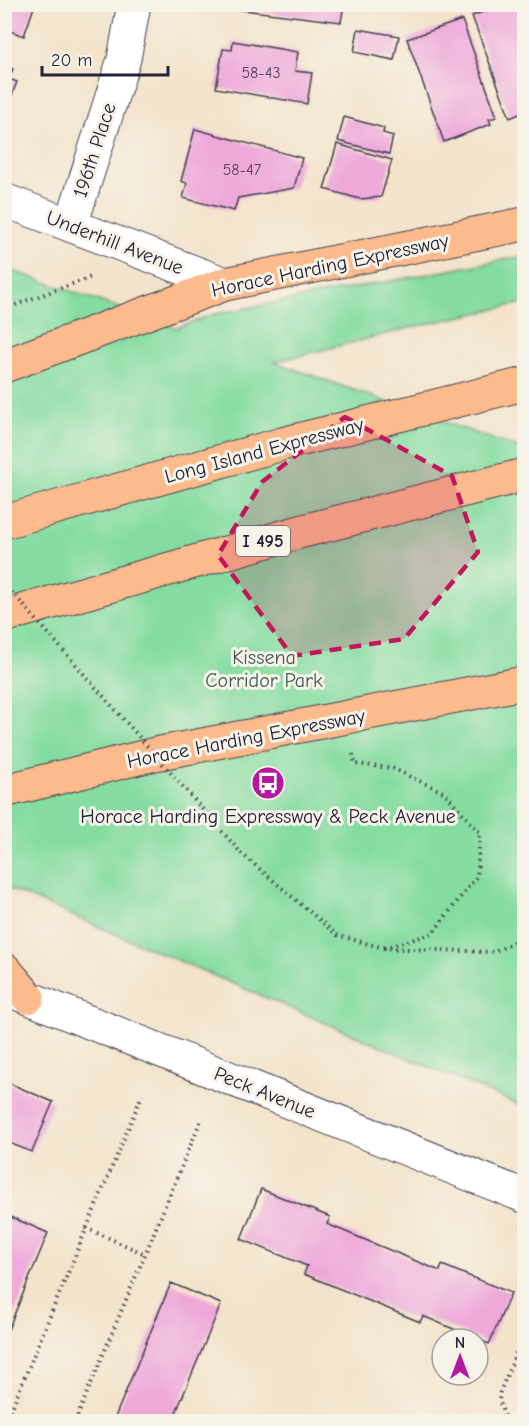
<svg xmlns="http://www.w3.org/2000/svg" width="529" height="1426" viewBox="0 0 529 1426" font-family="'Comic Neue',sans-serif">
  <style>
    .green { fill: #84dca0; stroke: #537f6e; stroke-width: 1.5 }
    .building { fill: #eea8da }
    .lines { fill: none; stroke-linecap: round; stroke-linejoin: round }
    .minor-casing { stroke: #413f50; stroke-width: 35 }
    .major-casing { stroke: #413f50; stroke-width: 35 }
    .highway-casing { stroke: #413f50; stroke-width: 35 }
    .path { stroke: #413f50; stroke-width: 4; stroke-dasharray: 1.5 4.5; stroke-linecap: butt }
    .minor { stroke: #fff; stroke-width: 33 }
    .major { stroke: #fbbb8c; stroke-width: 33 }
    .highway { stroke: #fbbb8c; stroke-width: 33 }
    .path-bridge { stroke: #413f50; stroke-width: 4; stroke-dasharray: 1.5 4.5; stroke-linecap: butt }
    .marked { fill: #c2185b; fill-opacity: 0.2; stroke: #c2185b; stroke-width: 4.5; stroke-dasharray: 12 8; stroke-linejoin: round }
    .labels { text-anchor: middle; stroke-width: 6; stroke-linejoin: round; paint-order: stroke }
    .number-label { font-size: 16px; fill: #554463 }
    .shield { fill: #f7f3e8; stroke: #62616f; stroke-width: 1.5 }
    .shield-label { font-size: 18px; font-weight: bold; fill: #22223b }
    .street-label { font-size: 20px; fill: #22223b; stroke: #f7f3e8 }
    .park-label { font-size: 20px; fill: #3f5a59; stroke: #f7f3e8 }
    .poi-label { font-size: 20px; fill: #22223b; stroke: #f7f3e8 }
  </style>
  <rect width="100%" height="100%" fill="#f7f3e8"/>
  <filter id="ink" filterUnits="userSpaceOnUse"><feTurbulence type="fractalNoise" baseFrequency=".0167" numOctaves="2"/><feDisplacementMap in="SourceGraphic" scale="12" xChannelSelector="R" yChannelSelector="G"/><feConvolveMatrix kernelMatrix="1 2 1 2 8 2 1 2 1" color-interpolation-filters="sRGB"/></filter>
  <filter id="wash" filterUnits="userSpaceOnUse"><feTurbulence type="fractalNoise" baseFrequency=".008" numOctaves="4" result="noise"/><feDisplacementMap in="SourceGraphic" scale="24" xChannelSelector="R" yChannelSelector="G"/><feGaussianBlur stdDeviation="1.35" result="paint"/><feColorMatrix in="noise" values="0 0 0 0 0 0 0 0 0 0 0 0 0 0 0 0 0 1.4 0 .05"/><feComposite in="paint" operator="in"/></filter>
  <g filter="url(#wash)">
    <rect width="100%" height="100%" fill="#f3e3ca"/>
    <!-- green -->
    <path class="green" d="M524 256V303L426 324 274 362 524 450V1107L5 887V268L176 328 215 314Z"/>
    <g id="blocks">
      <!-- building -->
      <path class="building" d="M4 4H35L24 36 4 29Z
        M227 4H344L341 22 227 8Z
        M504 4H524V112L510 118 472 16Z
        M462 20 497 117 489 119 491 124 444 142 407 39Z
        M358 29 399 36 394 60 354 52Z
        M233 41 298 52 295 71 312 73 307 104 216 88 223 49 232 50Z
        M4 66 13 69 9 79 17 82 5 113Z
        M344 117 384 128 383 133 393 136 389 154 338 141Z
        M195 129 302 158 294 188 238 198 234 211 183 198 187 183 181 181Z
        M337 144 392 160 381 197 360 199 324 189Z
        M4 1081 53 1102 32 1152 4 1141Z
        M261 1189 330 1217 327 1224 440 1271 442 1265 511 1293 489 1344 423 1316 420 1322 304 1274 307 1266 241 1239Z
        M4 1214 48 1233 5 1337H4Z
        M171 1283 221 1304 172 1422H113Z"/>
    </g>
  </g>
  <g filter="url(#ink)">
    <use href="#blocks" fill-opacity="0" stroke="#413f50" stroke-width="1.5"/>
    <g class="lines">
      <defs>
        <path id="minor" d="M4 200 225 284
          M71 225 124 59 134 4
          M4 988 524 1196"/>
        <path id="major" d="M4 366 225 284 524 224
          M4 791 155 754 524 683
          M4 969 28 997"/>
        <path id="highway" d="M4 522 282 444 524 384
          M4 616 303 531 524 475"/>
      </defs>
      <!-- minor casing -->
      <use href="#minor" class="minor-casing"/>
      <!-- major casing -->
      <use href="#major" class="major-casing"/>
      <!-- highway casing -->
      <use href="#highway" class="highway-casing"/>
      <!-- path -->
      <path class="path" d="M4 309 94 276
        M353 754 355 764 392 768 445 793 480 833 477 876 432 934 383 948
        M241 853 337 935 383 948 495 952 524 936
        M86 1228 145 1254
        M6 1422 142 1095
        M75 1422 201 1120
        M506 1422 499 1400 500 1392 524 1334"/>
      <!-- minor -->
      <use href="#minor" class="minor"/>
      <!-- major -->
      <use href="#major" class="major"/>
      <!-- highway -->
      <use href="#highway" class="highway"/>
      <!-- path-bridge -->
      <path class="path-bridge" d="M4 583 241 853"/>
    </g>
  </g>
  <!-- marked area -->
  <path class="marked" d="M345 417 452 476 478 552 404 639 292 656 218 555 262 482Z"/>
  <!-- icons -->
  <defs>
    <symbol id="bus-disc" viewBox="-11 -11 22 22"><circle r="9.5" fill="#b5179e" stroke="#f7f3e8"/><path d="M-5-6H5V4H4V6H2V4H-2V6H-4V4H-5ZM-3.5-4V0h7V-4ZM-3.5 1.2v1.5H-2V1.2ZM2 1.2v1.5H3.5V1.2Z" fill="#fff"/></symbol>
  </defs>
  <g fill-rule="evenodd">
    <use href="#bus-disc" x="249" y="764" width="38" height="38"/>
  </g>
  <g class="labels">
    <!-- number labels -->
    <g class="number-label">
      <text x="261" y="78">58-43</text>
      <text x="242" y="175">58-47</text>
    </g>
    <!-- shield labels -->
    <rect class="shield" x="236" y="526" width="54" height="30" rx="4.5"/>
    <g class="shield-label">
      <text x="263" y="547">I 495</text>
    </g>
    <!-- street labels -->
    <g class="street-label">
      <text transform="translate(94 150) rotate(-72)" y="7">196th Place</text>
      <text transform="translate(115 242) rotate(21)" y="7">Underhill Avenue</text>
      <text transform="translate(330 265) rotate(-12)" y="7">Horace Harding Expressway</text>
      <text transform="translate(264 450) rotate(-15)" y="7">Long Island Expressway</text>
      <text transform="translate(246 738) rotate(-11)" y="7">Horace Harding Expressway</text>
      <text transform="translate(265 1092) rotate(22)" y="7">Peck Avenue</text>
    </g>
    <!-- park labels -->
    <g class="park-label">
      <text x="264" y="664">Kissena<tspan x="264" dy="23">Corridor Park</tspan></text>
    </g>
    <!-- poi labels -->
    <g class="poi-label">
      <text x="268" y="823">Horace Harding Expressway &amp; Peck Avenue</text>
    </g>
  </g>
  <!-- margin -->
  <rect width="529" height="1426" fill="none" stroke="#f7f3e8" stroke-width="24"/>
  <!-- north arrow -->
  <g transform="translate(460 1357)"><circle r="28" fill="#f7f3e8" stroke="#a29fa3" stroke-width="1.5"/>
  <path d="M0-4.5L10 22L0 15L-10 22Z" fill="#b5179e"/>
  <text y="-9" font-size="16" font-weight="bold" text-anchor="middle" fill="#22223b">N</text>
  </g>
  <!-- scale -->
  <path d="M42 66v9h126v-9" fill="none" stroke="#22223b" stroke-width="3"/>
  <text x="51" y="66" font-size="18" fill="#22223b" stroke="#f7f3e8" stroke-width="4.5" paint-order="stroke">20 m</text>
</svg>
